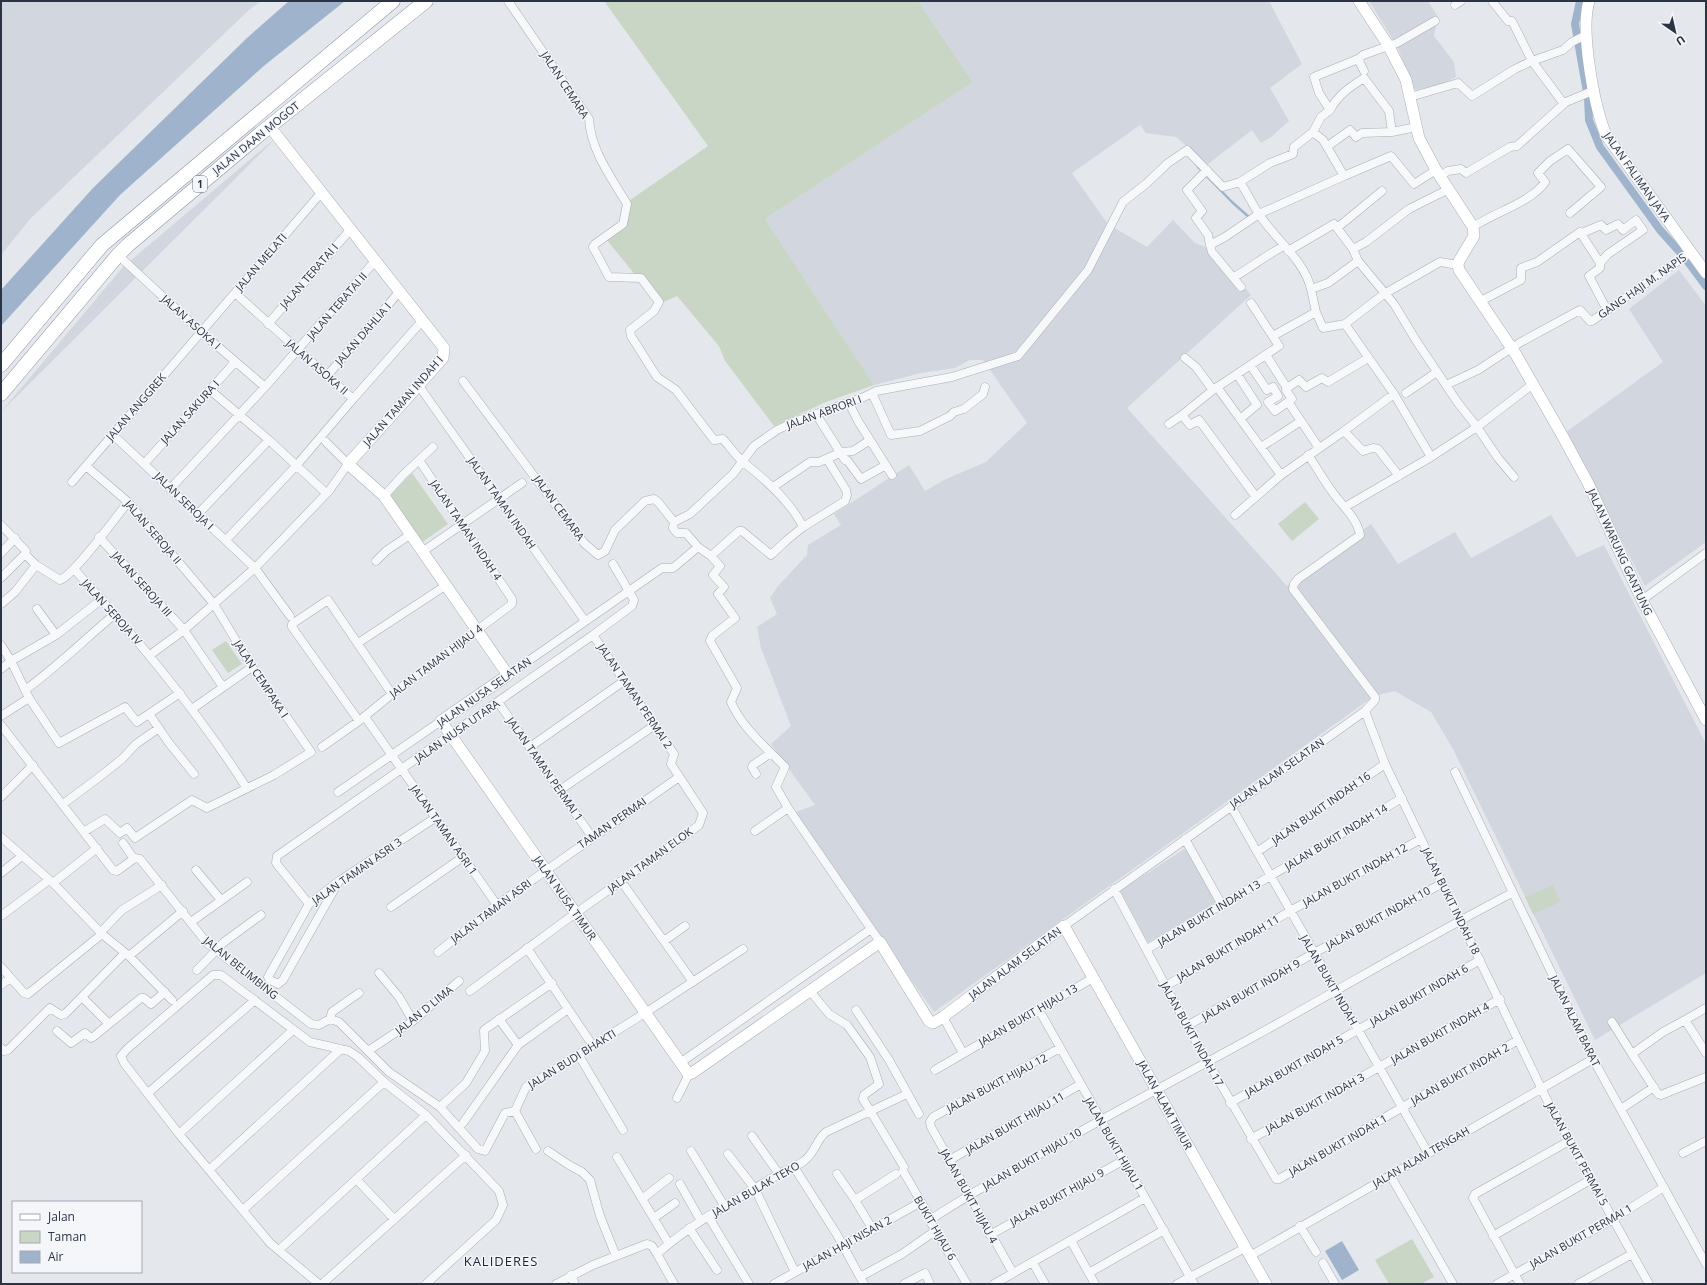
<svg xmlns="http://www.w3.org/2000/svg" width="1707" height="1285" viewBox="0 0 1707 1285" font-family="'Open Sans',sans-serif">
  <style>
    .built { fill: #d2d6de }
    .green { fill: #c9d6c5 }
    .water { fill: #9fb4cc }
    .lines { fill: none; stroke-linecap: round; stroke-linejoin: round }
    .stream { stroke: #9fb4cc; stroke-width: 2.5 }
    .canal { stroke: #9fb4cc; stroke-width: 8 }
    .street-casing { stroke: #a9aeb7; stroke-width: 9 }
    .secondary-casing { stroke: #a9aeb7; stroke-width: 12 }
    .highway-casing { stroke: #8b94a3; stroke-width: 15 }
    .street { stroke: #f7f8fa; stroke-width: 8 }
    .secondary { stroke: #fff; stroke-width: 11 }
    .highway { stroke: #fff; stroke-width: 14 }
    .labels { text-anchor: middle; stroke-width: 3; stroke-linejoin: round; paint-order: stroke }
    .shield { fill: #f4f6f9; stroke: #676e7b; stroke-width: 1 }
    .shield-label { font-size: 10px; font-weight: bold; fill: #2b3445 }
    .street-label { font-size: 11px; fill: #2b3445; stroke: #f4f6f9 }
    .quarter-label { font-size: 13px; letter-spacing: 1px; fill: #1d2536; stroke: #f4f6f9 }
  </style>
  <rect width="100%" height="100%" fill="#e4e7ec"/>
  <!-- built -->
  <path class="built" d="M1 1H261L249 10 31 218 1 255Z
    M918 1H1269L1302 64 1270 88 1289 121 1271 137 1261 143 1252 130 1208 164 1176 137 1146 133 1140 125 1072 173 1104 219 1111 226 1147 247 1173 220 1195 243 1215 251 1251 295 1127 408 1287 586 1371 524 1398 564 1455 532 1471 558 1551 515 1577 557 1604 545 1706 744V973L1595 1040 1453 749 1431 712 1395 691 1374 696 934 1012 793 813 815 805 771 744 791 726 761 648 757 627 777 614 770 598 778 586 807 555 808 545 841 525 834 514 909 465 925 491 946 479 986 462 1027 423 983 360H970L955 368 921 373 874 385 765 219 973 82Z
    M1369 1H1428L1438 17 1434 36 1454 62 1456 77 1440 85 1415 90 1397 46Z
    M279 135 1 412 123 267Z
    M1679 270 1706 306V542L1645 586 1566 432 1663 362 1629 309Z
    M1189 846 1219 901 1148 943 1120 891Z"/>
  <!-- green -->
  <path class="green" d="M604 1H918L973 82 765 219 874 385 826 402 774 426 725 361 719 346 677 296 659 304 606 239 626 223 630 200 708 146Z
    M412 473 448 524 421 543 389 497Z
    M1305 502 1319 519 1292 541 1278 524Z
    M226 641 242 664 228 673 212 650Z
    M1553 885 1560 902 1533 914 1525 897Z
    M1412 1239 1434 1277 1421 1284H1389L1375 1260Z"/>
  <!-- water -->
  <path class="water" d="M289 1H345L265 65 120 195 1 326V290L93 188 247 38Z
    M1342 1241 1359 1270 1342 1280 1325 1251Z"/>
  <g class="lines">
    <!-- stream -->
    <path class="stream" d="M1198 167 1232 202 1250 218"/>
    <!-- canal -->
    <path class="canal" d="M1580 1 1575 24 1588 98 1589 120 1600 147 1660 230 1686 259 1706 286"/>
    <defs>
      <path id="street" d="M508 1 589 119C591 151 611 177 627 204L623 224 595 244 593 247 609 277 641 278 659 302 654 311 630 330 631 336 657 377 676 390 714 440 723 439C729 446 736 456 743 462 765 479 791 502 803 527
        M1492 1 1508 21H1512L1532 61 1563 50 1572 42 1586 35
        M1455 5 1461 1
        M1358 59 1364 71
        M1410 97 1458 83 1472 96 1515 69 1532 61 1564 104
        M1330 110C1338 95 1350 87 1364 78L1389 111 1392 132
        M1313 132 1323 140 1344 176 1391 156 1414 184 1436 170
        M1328 146 1350 130 1356 137 1362 133 1392 132 1416 127
        M1207 170 1187 190 1202 211 1196 218 1208 235 1210 245
        M1440 176 1448 171 1461 169 1466 173 1510 147 1517 146 1566 102 1595 90
        M1240 182C1248 194 1253 206 1261 217 1277 241 1304 260 1311 289L1328 283 1358 261
        M1473 227C1493 213 1532 202 1545 182L1538 173 1550 161 1568 149 1601 187 1570 213
        M1337 228 1382 191
        M1582 233 1601 225 1606 230 1618 224 1623 230 1636 220 1643 230 1608 254 1600 263
        M1353 249 1366 242 1409 209 1449 189
        M1288 251 1334 224 1353 249 1358 261 1394 304 1417 342 1458 403 1477 427 1498 458 1514 477
        M118 255 201 332 265 387
        M1234 277C1252 267 1266 255 1284 246
        M1241 287 1212 252 1210 245 1225 237 1259 214 1344 176
        M1311 289 1316 312
        M1481 301 1521 280V268L1537 262 1580 232 1600 263V268L1589 276 1607 310
        M1251 303 1279 346 1213 390 1182 415 1190 425 1199 420 1256 497
        M268 324 350 230
        M1345 324 1394 394 1431 457
        M1273 336 1316 312 1323 328 1345 324 1384 294 1440 262 1458 265
        M1185 358 1196 367 1213 390
        M1251 366 1267 390 1273 387 1278 396 1268 402 1275 411 1292 399 1286 390 1287 388 1266 355
        M1237 374 1257 405 1240 419
        M327 376 399 292
        M463 381 584 543 598 555 605 551 615 530 645 501 654 499 658 502 674 522 690 514 733 474 754 446 777 430 794 422 864 397 876 391 952 377 1018 356 1088 270 1123 202 1147 183 1168 163 1187 150 1223 187 1240 182 1270 163 1293 154 1294 147 1313 132 1321 117 1330 110 1319 93 1314 77 1358 59 1363 55 1397 43 1435 21
        M1446 385 1478 370 1521 342 1580 310 1590 321H1592L1691 252
        M419 386 585 621
        M1217 387 1281 475
        M1287 388 1299 380 1306 387 1322 378 1328 382 1368 358
        M210 390 269 440 326 493
        M872 393 891 435 920 431 950 416 954 412 964 409 983 394 985 387
        M1406 393 1437 372
        M353 399 422 321
        M849 403 858 421 892 475
        M816 414 845 460H847L861 479 886 465
        M1301 421 1319 448
        M1169 424 1182 415
        M1344 431 1394 394
        M112 434 255 568 290 616
        M1261 447 1301 421 1289 403
        M145 463 235 362
        M72 482 321 193
        M773 487 810 462H819L842 452 853 451 870 440
        M171 488 265 387 375 261
        M384 496 403 475 433 447
        M1345 507 1431 457 1477 427 1533 384
        M198 514 269 440
        M1235 515 1281 475 1344 431 1363 451 1373 448 1378 449 1399 476
        M674 522 673 528 677 533H686L698 547
        M1 525 26 551 25 554
        M99 537 184 630 223 687
        M226 540 296 466 353 399 235 293
        M422 552 522 483
        M1 553 15 538
        M711 556 720 566 713 575 724 587 718 594 735 618 712 636 710 641 737 688 731 702C742 728 766 747 785 767L776 787 788 808 880 942
        M376 561 386 551 411 534
        M36 565 60 580C74 575 116 517 128 502
        M74 569C137 638 196 709 246 787
        M1 578 25 554 36 565 15 592 1 604
        M102 599 56 635 11 661 29 698 59 743 125 707 137 722 180 693
        M1642 600 1706 553
        M37 609 56 635
        M358 643 445 586
        M1 645 11 661 1 669
        M150 655 184 630 255 568 329 491 348 464 326 442
        M508 675 662 568H673L698 547 711 556 739 531H742L771 555 772 554 787 540 803 527 845 501 847 495 846 490 827 459
        M25 690C57 667 85 639 115 614
        M498 702 592 837
        M192 709 252 667
        M1365 711 1385 764 1547 1100 1649 1284
        M149 714 169 743 194 774
        M1 716 29 698
        M365 717 497 905
        M359 721 292 627V624L328 600 392 694
        M1 725 113 870 117 871 135 858 140 859 207 943 311 1024 319 1025 330 1019 339 1022 389 1072 440 1107 478 1149 485 1151 505 1113 515 1111 526 1087 645 1013 743 949
        M322 747 359 721 392 694 512 604V599L419 460
        M530 747 624 681
        M1455 772 1593 1059 1706 1264
        M756 774 752 767 753 765 771 753
        M560 790 655 725
        M338 792 441 721
        M1 797 33 765
        M63 804 98 778 122 759 136 744 159 728
        M1231 806 1428 1153
        M85 831 105 819 120 833 127 828 135 838 192 800 207 808 274 775 311 752 252 667 214 604 128 502 86 466
        M755 831 788 808
        M1 837 53 883 102 934 129 956 172 1000
        M1185 839 1222 905
        M123 843 134 859
        M1257 852 1385 764
        M196 870 221 900
        M1 873 22 856
        M339 881 283 980 278 984 270 980 268 977 309 904 339 881 435 818
        M621 881 693 982
        M53 883 97 848
        M1114 889 1187 1026 1276 1179H1279L1518 1040
        M309 904 276 863 277 856 593 635 632 606 634 600 613 564
        M391 907 463 857
        M1 916 49 880
        M191 922 247 882
        M1064 926 1365 711 1375 700V697L1293 589 1294 584 1298 579 1360 535C1358 521 1345 508 1337 498 1326 485 1318 469 1308 455
        M101 932 122 910 162 885
        M664 941 685 926
        M527 948 589 1040
        M1147 949 1402 798
        M438 952 497 905 679 777
        M129 956 183 911
        M1 967 24 993 28 994 102 934
        M197 970 224 942 261 915
        M379 973 399 997 413 1021
        M1 985 10 978
        M1166 986 1290 911 1421 839
        M470 991 562 923 686 835 699 825 703 813 671 764 674 754 593 635
        M810 991 829 1014 847 1025 870 1057 879 1084 864 1095 863 1099 904 1167 903 1171 931 1219V1223L967 1284
        M82 997 109 1024 141 998H144L151 1004 165 992
        M856 1010 889 1060 919 1114
        M1039 1010 1194 1284
        M943 1017 963 1053
        M330 1019 332 1012 359 993
        M499 1019 518 1045
        M1685 1020 1706 1008
        M1612 1022 1632 1054
        M1187 1026 1314 953 1441 884
        M57 1031 71 1043 85 1033 91 1038 93 1037 109 1024
        M1 1048 4 1051 8 1050 50 1008 61 1015 65 1014 125 953
        M368 1051 413 1021 459 981
        M1706 1053 1685 1020 1663 1032 1632 1054 1658 1094 1661 1095 1706 1077
        M578 1054 623 1130
        M680 1063 871 929
        M935 1070 1093 978
        M148 1093 255 1000
        M677 1098 689 1074
        M1230 1103 1480 960
        M440 1107 466 1083 485 1051 484 1030 552 983
        M1621 1109 1654 1087
        M515 1111 536 1149
        M463 1123 518 1045 568 1009
        M179 1134 293 1030
        M752 1136 779 1174
        M1251 1139 1500 999
        M548 1151 569 1165 582 1172 590 1180 600 1216 616 1256
        M691 1151 725 1207
        M1683 1153 1706 1141
        M728 1154 755 1189 795 1272
        M617 1157 669 1244
        M948 1161 1081 1084
        M794 1167 836 1233 864 1284
        M209 1170 341 1049
        M837 1174 855 1200
        M1390 1175 1453 1284
        M357 1180 394 1219
        M680 1184 701 1221
        M642 1199 669 1178
        M243 1210 384 1082
        M708 1216 749 1284
        M654 1218 675 1203
        M931 1219C1036 1153 1146 1096 1255 1036 1341 989 1425 938 1512 893
        M1300 1226 1316 1252
        M689 1228 717 1270
        M873 1230 855 1200 896 1174
        M990 1235 1124 1160
        M1493 1236 1590 1180
        M1071 1241 1095 1284
        M279 1250 426 1115
        M657 1254 674 1284
        M1250 1256 1593 1059
        M1033 1263 1045 1284
        M1323 1263 1335 1284
        M1013 1273 931 1127 930 1122 933 1117 1060 1048
        M1089 1273 1164 1230
        M571 1275 575 1284
        M860 1277 902 1254 935 1231
        M319 1284 270 1243 179 1134 124 1063 121 1056 127 1049 213 975H221L310 1042 349 1051 358 1057 384 1082 426 1115 499 1191 503 1205 496 1220 426 1284
        M322 1284 466 1155
        M556 1284 593 1265 647 1244 652 1246 657 1254C693 1222 736 1200 777 1175 786 1170 796 1167 804 1161 815 1153 816 1140 826 1132L907 1094
        M774 1284 921 1202
        M904 1284 925 1273 930 1284
        M994 1284 1145 1198
        M1177 1284 1245 1248
        M1497 1284 1613 1219 1664 1187
        M1520 1284 1473 1198 1475 1194 1569 1141
        M1578 1284 1632 1254"/>
      <path id="secondary" d="M1359 1 1388 45 1406 80 1419 138 1436 170 1473 227 1474 236 1459 261 1458 265 1459 270 1515 353 1562 435 1588 483 1642 600 1706 720
        M1589 1C1580 31 1594 106 1606 135L1706 273
        M270 127 444 348 443 358 348 464 384 496 508 675 441 721 687 1072 689 1074 692 1073 880 942 929 1021 933 1023 943 1017 1064 926 1266 1284"/>
      <path id="highway" d="M1 365 102 245 393 1
        M1 394 118 255 128 245 260 134 426 1"/>
    </defs>
    <!-- street casing -->
    <use href="#street" class="street-casing"/>
    <!-- secondary casing -->
    <use href="#secondary" class="secondary-casing"/>
    <!-- highway casing -->
    <use href="#highway" class="highway-casing"/>
    <!-- street -->
    <use href="#street" class="street"/>
    <!-- secondary -->
    <use href="#secondary" class="secondary"/>
    <!-- highway -->
    <use href="#highway" class="highway"/>
  </g>
  <g class="labels">
    <!-- shield labels -->
    <rect class="shield" x="193" y="176" width="14" height="16" rx="3"/>
    <g class="shield-label">
      <text x="200" y="188">1</text>
    </g>
    <!-- street labels -->
    <g class="street-label">
      <text transform="translate(565 85) rotate(57)" y="4">JALAN CEMARA</text>
      <text transform="translate(256 138) rotate(-39)" y="4">JALAN DAAN MOGOT</text>
      <text transform="translate(1637 177) rotate(55)" y="4">JALAN FALIMAN JAYA</text>
      <text transform="translate(261 262) rotate(-49)" y="4">JALAN MELATI</text>
      <text transform="translate(309 276) rotate(-49)" y="4">JALAN TERATAI I</text>
      <text transform="translate(1642 286) rotate(-35)" y="4">GANG HAJI M. NAPIS</text>
      <text transform="translate(337 306) rotate(-49)" y="4">JALAN TERATAI II</text>
      <text transform="translate(191 322) rotate(42)" y="4">JALAN ASOKA I</text>
      <text transform="translate(363 334) rotate(-49)" y="4">JALAN DAHLIA I</text>
      <text transform="translate(317 367) rotate(41)" y="4">JALAN ASOKA II</text>
      <text transform="translate(403 401) rotate(-49)" y="4">JALAN TAMAN INDAH I</text>
      <text transform="translate(136 407) rotate(-49)" y="4">JALAN ANGGREK</text>
      <text transform="translate(190 412) rotate(-48)" y="4">JALAN SAKURA I</text>
      <text transform="translate(824 412) rotate(-20)" y="4">JALAN ABRORI I</text>
      <text transform="translate(184 501) rotate(44)" y="4">JALAN SEROJA I</text>
      <text transform="translate(502 503) rotate(55)" y="4">JALAN TAMAN INDAH</text>
      <text transform="translate(559 508) rotate(54)" y="4">JALAN CEMARA</text>
      <text transform="translate(466 530) rotate(56)" y="4">JALAN TAMAN INDAH 4</text>
      <text transform="translate(153 532) rotate(49)" y="4">JALAN SEROJA II</text>
      <text transform="translate(1620 552) rotate(65)" y="4">JALAN WARUNG GANTUNG</text>
      <text transform="translate(142 584) rotate(48)" y="4">JALAN SEROJA III</text>
      <text transform="translate(112 612) rotate(48)" y="4">JALAN SEROJA IV</text>
      <text transform="translate(436 661) rotate(-37)" y="4">JALAN TAMAN HIJAU 4</text>
      <text transform="translate(261 679) rotate(57)" y="4">JALAN CEMPAKA I</text>
      <text transform="translate(484 692) rotate(-35)" y="4">JALAN NUSA SELATAN</text>
      <text transform="translate(635 696) rotate(56)" y="4">JALAN TAMAN PERMAI 2</text>
      <text transform="translate(457 731) rotate(-35)" y="4">JALAN NUSA UTARA</text>
      <text transform="translate(545 769) rotate(55)" y="4">JALAN TAMAN PERMAI 1</text>
      <text transform="translate(1277 773) rotate(-35)" y="4">JALAN ALAM SELATAN</text>
      <text transform="translate(1321 808) rotate(-35)" y="4">JALAN BUKIT INDAH 16</text>
      <text transform="translate(612 823) rotate(-35)" y="4">TAMAN PERMAI</text>
      <text transform="translate(444 830) rotate(55)" y="4">JALAN TAMAN ASRI 1</text>
      <text transform="translate(1336 837) rotate(-31)" y="4">JALAN BUKIT INDAH 14</text>
      <text transform="translate(650 860) rotate(-36)" y="4">JALAN TAMAN ELOK</text>
      <text transform="translate(357 871) rotate(-35)" y="4">JALAN TAMAN ASRI 3</text>
      <text transform="translate(1355 875) rotate(-29)" y="4">JALAN BUKIT INDAH 12</text>
      <text transform="translate(565 898) rotate(55)" y="4">JALAN NUSA TIMUR</text>
      <text transform="translate(1451 901) rotate(64)" y="4">JALAN BUKIT INDAH 18</text>
      <text transform="translate(491 911) rotate(-37)" y="4">JALAN TAMAN ASRI</text>
      <text transform="translate(1209 913) rotate(-31)" y="4">JALAN BUKIT INDAH 13</text>
      <text transform="translate(1378 918) rotate(-29)" y="4">JALAN BUKIT INDAH 10</text>
      <text transform="translate(1228 948) rotate(-31)" y="4">JALAN BUKIT INDAH 11</text>
      <text transform="translate(1015 963) rotate(-37)" y="4">JALAN ALAM SELATAN</text>
      <text transform="translate(241 968) rotate(39)" y="4">JALAN BELIMBING</text>
      <text transform="translate(1329 980) rotate(60)" y="4">JALAN BUKIT INDAH</text>
      <text transform="translate(1251 990) rotate(-30)" y="4">JALAN BUKIT INDAH 9</text>
      <text transform="translate(1419 995) rotate(-30)" y="4">JALAN BUKIT INDAH 6</text>
      <text transform="translate(424 1010) rotate(-39)" y="4">JALAN D LIMA</text>
      <text transform="translate(1028 1015) rotate(-30)" y="4">JALAN BUKIT HIJAU 13</text>
      <text transform="translate(1575 1021) rotate(64)" y="4">JALAN ALAM BARAT</text>
      <text transform="translate(1440 1033) rotate(-30)" y="4">JALAN BUKIT INDAH 4</text>
      <text transform="translate(1192 1034) rotate(61)" y="4">JALAN BUKIT INDAH 17</text>
      <text transform="translate(572 1059) rotate(-32)" y="4">JALAN BUDI BHAKTI</text>
      <text transform="translate(1294 1066) rotate(-30)" y="4">JALAN BUKIT INDAH 5</text>
      <text transform="translate(1460 1074) rotate(-30)" y="4">JALAN BUKIT INDAH 2</text>
      <text transform="translate(997 1083) rotate(-28)" y="4">JALAN BUKIT HIJAU 12</text>
      <text transform="translate(1315 1103) rotate(-29)" y="4">JALAN BUKIT INDAH 3</text>
      <text transform="translate(1165 1105) rotate(61)" y="4">JALAN ALAM TIMUR</text>
      <text transform="translate(1015 1123) rotate(-30)" y="4">JALAN BUKIT HIJAU 11</text>
      <text transform="translate(1114 1144) rotate(60)" y="4">JALAN BUKIT HIJAU 1</text>
      <text transform="translate(1338 1145) rotate(-30)" y="4">JALAN BUKIT INDAH 1</text>
      <text transform="translate(1577 1154) rotate(61)" y="4">JALAN BUKIT PERMAI 5</text>
      <text transform="translate(1421 1157) rotate(-30)" y="4">JALAN ALAM TENGAH</text>
      <text transform="translate(1032 1159) rotate(-30)" y="4">JALAN BUKIT HIJAU 10</text>
      <text transform="translate(756 1189) rotate(-30)" y="4">JALAN BULAK TEKO</text>
      <text transform="translate(969 1196) rotate(61)" y="4">JALAN BUKIT HIJAU 4</text>
      <text transform="translate(1057 1197) rotate(-29)" y="4">JALAN BUKIT HIJAU 9</text>
      <text transform="translate(935 1228) rotate(60)" y="4">BUKIT HIJAU 6</text>
      <text transform="translate(1581 1236) rotate(-30)" y="4">JALAN BUKIT PERMAI 1</text>
      <text transform="translate(847 1243) rotate(-29)" y="4">JALAN HAJI NISAN 2</text>
    </g>
    <!-- quarter labels -->
    <g class="quarter-label">
      <text x="501" y="1266">KALIDERES</text>
    </g>
  </g>
  <!-- border -->
  <rect width="1707" height="1285" fill="none" stroke="#2b3445" stroke-width="4"/>
  <!-- legend -->
  <rect x="12" y="1201" width="130" height="72" fill="#f4f6f9" stroke="#a4a8b1"/>
  <rect x="20" y="1214" width="20" height="6" fill="#ffffff" stroke="#a4a8b1"/>
  <text x="48" y="1221" font-size="12" fill="#2b3445">Jalan</text>
  <rect x="20" y="1231" width="20" height="12" fill="#c9d6c5" stroke="#a4a8b1"/>
  <text x="48" y="1241" font-size="12" fill="#2b3445">Taman</text>
  <rect x="20" y="1251" width="20" height="12" fill="#9fb4cc" stroke="#a4a8b1"/>
  <text x="48" y="1261" font-size="12" fill="#2b3445">Air</text>
  <!-- north arrow -->
  <g transform="translate(1675 32) rotate(146)" stroke="#f4f6f9" stroke-width="3" paint-order="stroke">
  <path d="M0-3L7 15L0 10L-7 15Z" fill="#2b3445"/>
  <text y="-6" font-size="11" font-weight="bold" text-anchor="middle" fill="#2b3445">U</text>
  </g>
</svg>
